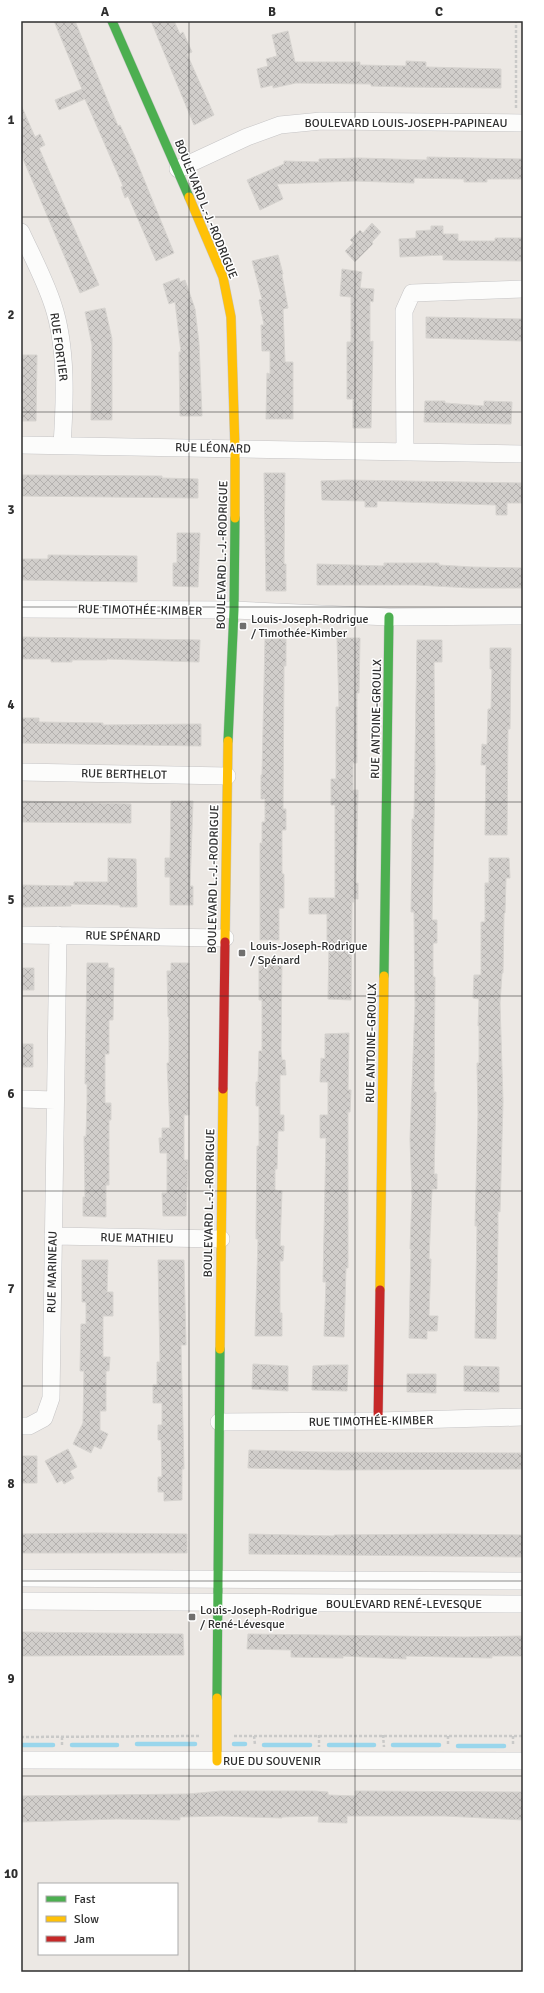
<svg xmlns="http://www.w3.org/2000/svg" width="544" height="1993" viewBox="0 0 544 1993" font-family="Signika,sans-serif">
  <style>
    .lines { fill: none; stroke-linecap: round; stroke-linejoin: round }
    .stream { stroke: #99d6ec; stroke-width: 4.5 }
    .building { fill: url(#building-cross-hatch); stroke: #d7d4d0 }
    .street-casing { stroke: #c5c4c5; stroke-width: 18 }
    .fast-casing { stroke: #c5c4c5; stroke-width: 10 }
    .slow-casing { stroke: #c5c4c5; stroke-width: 10 }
    .jam-casing { stroke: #c5c4c5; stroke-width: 10 }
    .path { stroke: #c9c9c8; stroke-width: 2.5; stroke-dasharray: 3 2; stroke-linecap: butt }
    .street { stroke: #fcfcfb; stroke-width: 17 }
    .fast { stroke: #4caf50; stroke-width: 9 }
    .slow { stroke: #ffc107; stroke-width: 9 }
    .jam { stroke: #c62828; stroke-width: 9 }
    .grid { fill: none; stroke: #2e2e2e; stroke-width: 1; stroke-opacity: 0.55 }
    .poi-dot { fill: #706f6e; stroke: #fff; stroke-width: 1.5 }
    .labels { text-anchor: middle; stroke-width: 3; stroke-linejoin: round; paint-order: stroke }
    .street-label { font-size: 12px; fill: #2e2e2e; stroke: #fff }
    .poi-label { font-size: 12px; fill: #2e2e2e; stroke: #fff; text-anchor: start }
    .neatline { fill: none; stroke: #2e2e2e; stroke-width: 1.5 }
    .grid-label { font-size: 13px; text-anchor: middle; font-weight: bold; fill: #2e2e2e }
  </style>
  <defs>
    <pattern id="building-cross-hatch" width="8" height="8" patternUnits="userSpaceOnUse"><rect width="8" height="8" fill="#d1cecb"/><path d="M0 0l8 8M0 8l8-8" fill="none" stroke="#b4b1af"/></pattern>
  </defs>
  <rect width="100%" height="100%" fill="#ece8e4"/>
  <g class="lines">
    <!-- stream -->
    <path class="stream" d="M137 1744H195
      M234 1744H245
      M21 1745H53
      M72 1745H117
      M264 1745H310
      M329 1745H374
      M393 1745H439
      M458 1746H504"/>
  </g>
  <!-- building -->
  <path class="building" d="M54 21H75L118 126 120 125 134 155 174 253 156 261 128 196 125 198 121 187 123 186 85 99 59 110 55 100 82 89Z
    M151 21H174L180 34 183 32 192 52 187 54 214 115 194 125Z
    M288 31 295 62H360V65L406 66V61L426 62V67L501 69V88L406 87 371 86V84L296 83 273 88V85L261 88 257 69 268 66 266 59 277 56 272 35Z
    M21 105 35 137 40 134 45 145 39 148 99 285 80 293 21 154Z
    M427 157 523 159V179H487V182H464V179L414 178V183L355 181 277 184 283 199 260 210 247 180 284 164V161L319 162V159L359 158 427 160Z
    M372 223 381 232 372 242 373 244 355 262 345 251 353 243 350 240 360 230 363 233Z
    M431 226H443V234H458V241H495V238H522V261L443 260V255L400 257 399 239 416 238V231L431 230Z
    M278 255 283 274 282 275 288 308 283 309 285 362H293V419H266L267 373 270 374V351H262L261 325H264L259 300 262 299 252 261Z
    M342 269 362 272 360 288 374 289 373 302 370 301V342L373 341 371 428H353V399H347V342H351V297L340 296Z
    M179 278 180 282 185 280 195 309 199 343 202 416H180L179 352H181L175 302 169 304 163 284Z
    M105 308 112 339V420H91L92 345 85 312Z
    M426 317 523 319V341L426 338Z
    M21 355H37L36 421H21Z
    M425 401H445V403L484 406V401L512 402 511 424 424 422Z
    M264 473H285L284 564H286V591H266Z
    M21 475 162 476V478L198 479V498L21 496Z
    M347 480 523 483V503H507V515H496V505L377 501V507H365V501L322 500 321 481Z
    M177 533H200L198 587 173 586V563H177Z
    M48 555 137 556V582L21 580V559H48Z
    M384 563H439V565L472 567 523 568V588H471L417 585H317V564L384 566Z
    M21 637 200 640 199 662 107 659V660H72V662H51V659H21Z
    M337 638H360L359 693H357V763H353V790H358L356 883H358V899H353L354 902H352L351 1000 328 999 329 943H327V914H309V898H335V805H331V779H336V707H339Z
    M265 639H286V666H284L283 809H286V830H282V874H284V908H279V940H260V843H262V822H265V799H261V775H262Z
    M417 640H442V662H434L435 772 432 920H437V943H433V977H435L434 1092H436L434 1174H437V1189H432L429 1259H431L429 1316H438L437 1331H427V1339L409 1338 411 1249H410L412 1197 410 1139 415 1005 414 912H411L412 855V819H414Z
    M490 648H511L510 729H508L507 835H485L486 765H481L482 744 487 745 488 709H491L492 669H490Z
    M21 718H39V722L103 723V725L201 724V746L21 743Z
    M21 801 131 804V823L21 822Z
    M171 801H193L190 886H193V905H170V877H165V858H170Z
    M108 858 136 859 137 907H120V905L71 904V906L21 907V885L74 886V882H108Z
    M489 858H509L510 878H506L505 913H504L503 973H502L500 1003 503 1101 500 1212 498 1211V1234L496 1339 475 1338 477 1226H475L478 1114 477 1063H479V1026H478L479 999 473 998 474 975H481V922H485V883H489Z
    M259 961H282L281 1051 282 1060H285L286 1075H280V1115H284V1131H278L277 1169H275V1190L282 1191 280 1246H284L283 1261H280V1313H282V1336H255L258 1239H256L257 1146H259V1106H256V1082H258L259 1051H262V1000H259Z
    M87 963H108V968H114L113 1020H109V1054H105V1103H111V1120H109V1185H106V1217L83 1216V1197H85L84 1136 86 1137 87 1103V1084H85Z
    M171 963H189V1115H184V1160H188L186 1216H163L162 1193H167V1153H160L159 1138H162V1128H170L167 1063H169V1017H168L167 971H171Z
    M21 968H34V990H21Z
    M349 1033 348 1090H351L350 1112H348V1268H346L344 1337 324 1336 326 1282H323L326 1138H320V1115H328V1082H320L321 1058 325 1059V1034Z
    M21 1044H33V1067H21Z
    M82 1260H108L107 1292H113V1316H103V1357H110L109 1371H106V1411H100V1430L108 1434 101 1449 94 1446 91 1453 73 1444 83 1423 84 1371H80L81 1324H86V1302H82Z
    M158 1260H184L186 1345H181L184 1469H182V1500L164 1501V1492H158V1477H162L161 1440H158V1425H162V1403H153V1385H157V1362H160Z
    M253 1364 288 1366V1391L252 1389Z
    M330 1365H348L347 1391 312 1390 313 1366Z
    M464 1366 499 1367V1392L464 1391Z
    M407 1374H436V1393L407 1392Z
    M68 1449 77 1467 70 1471 74 1478 64 1484 62 1480 57 1483 45 1461Z
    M249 1450 320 1452 523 1453V1469L337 1470 248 1468Z
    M21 1456H37V1483H21Z
    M96 1533 187 1534V1553H21V1534Z
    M249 1534 334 1536V1535L451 1534 523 1535V1557L249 1554Z
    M21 1632 183 1634 184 1655 21 1656Z
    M248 1634 465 1637 523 1636V1656H492V1658L406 1656V1659L343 1656V1658L291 1657V1650L247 1649Z
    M221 1791H314L328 1792V1795L355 1796V1791L523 1792V1820L445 1816H347V1823L318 1822 319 1816 282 1817V1818L221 1816 180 1817V1820L117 1819 21 1822V1796L188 1794Z"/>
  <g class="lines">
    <defs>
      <path id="street" d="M178 169 247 137 280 125 321 121 523 123
        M21 232C32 256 45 280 53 305 67 347 65 401 62 445
        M21 445 523 454
        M405 451 404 311 412 293 523 289
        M21 609 234 610 389 617 523 616
        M21 772 227 776
        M21 935 225 938
        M21 1099 55 1100
        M53 1236 221 1239
        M219 1422 378 1421 523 1417
        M21 1426H29L44 1418 51 1398 58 935
        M21 1578 523 1581
        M21 1601 523 1604
        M21 1760 523 1761"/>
      <path id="fast" d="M112 21 189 197
        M228 741 234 610 235 518
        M384 976 389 617
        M217 1698 220 1349"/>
      <path id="slow" d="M189 197 223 277 231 317 235 449V518
        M225 942 228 741
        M380 1290 384 976
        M220 1349 223 1089
        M217 1761V1698"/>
      <path id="jam" d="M223 1089 225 942
        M378 1421 380 1290"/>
    </defs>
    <!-- street casing -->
    <use href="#street" class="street-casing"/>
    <!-- fast casing -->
    <use href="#fast" class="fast-casing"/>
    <!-- slow casing -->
    <use href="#slow" class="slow-casing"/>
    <!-- jam casing -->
    <use href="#jam" class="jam-casing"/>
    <!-- path -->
    <path class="path" d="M516 108V21
      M319 1735V1747
      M383 1735 384 1747
      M234 1736H523
      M254 1736 255 1745
      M448 1736V1745
      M513 1736V1746
      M21 1737 201 1736
      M62 1737V1746"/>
    <!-- street -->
    <use href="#street" class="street"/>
    <!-- fast -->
    <use href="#fast" class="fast"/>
    <!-- slow -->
    <use href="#slow" class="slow"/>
    <!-- jam -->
    <use href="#jam" class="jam"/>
  </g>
  <!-- grid -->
  <path class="grid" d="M189 21V1972M355 21V1972M21 217H523M21 412H523M21 607H523M21 802H523M21 996H523M21 1191H523M21 1386H523M21 1581H523M21 1776H523"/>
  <!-- markers -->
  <g class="poi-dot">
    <rect x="239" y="622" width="8" height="8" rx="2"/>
    <rect x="238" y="949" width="8" height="8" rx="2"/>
    <rect x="188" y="1613" width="8" height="8" rx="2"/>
  </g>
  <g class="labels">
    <!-- street labels -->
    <g class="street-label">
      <text x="406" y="127">BOULEVARD LOUIS-JOSEPH-PAPINEAU</text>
      <text transform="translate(206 209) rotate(68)" y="4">BOULEVARD L.-J.-RODRIGUE</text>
      <text transform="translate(59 347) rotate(82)" y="4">RUE FORTIER</text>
      <text transform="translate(213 448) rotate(1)" y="4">RUE LÉONARD</text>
      <text transform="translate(222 555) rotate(-89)" y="4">BOULEVARD L.-J.-RODRIGUE</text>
      <text transform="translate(140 610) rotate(1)" y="4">RUE TIMOTHÉE-KIMBER</text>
      <text transform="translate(376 719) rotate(-89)" y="4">RUE ANTOINE-GROULX</text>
      <text transform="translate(124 774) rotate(1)" y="4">RUE BERTHELOT</text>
      <text transform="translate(213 879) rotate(-89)" y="4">BOULEVARD L.-J.-RODRIGUE</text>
      <text transform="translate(123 936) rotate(1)" y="4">RUE SPÉNARD</text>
      <text transform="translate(371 1043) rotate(-89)" y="4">RUE ANTOINE-GROULX</text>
      <text transform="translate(209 1203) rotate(-89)" y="4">BOULEVARD L.-J.-RODRIGUE</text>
      <text transform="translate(137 1238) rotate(1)" y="4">RUE MATHIEU</text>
      <text transform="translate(52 1272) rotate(-89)" y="4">RUE MARINEAU</text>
      <text transform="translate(371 1421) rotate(-1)" y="4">RUE TIMOTHÉE-KIMBER</text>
      <text x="404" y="1608">BOULEVARD RENÉ-LEVESQUE</text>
      <text x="272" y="1765">RUE DU SOUVENIR</text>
    </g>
    <!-- poi labels -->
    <g class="poi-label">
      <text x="251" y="623">Louis-Joseph-Rodrigue<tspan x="251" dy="14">/ Timothée-Kimber</tspan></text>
      <text x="250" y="950">Louis-Joseph-Rodrigue<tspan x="250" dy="14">/ Spénard</tspan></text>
      <text x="200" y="1614">Louis-Joseph-Rodrigue<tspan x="200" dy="14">/ René-Lévesque</tspan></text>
    </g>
  </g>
  <!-- border -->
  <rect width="544" height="1993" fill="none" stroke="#ffffff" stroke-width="44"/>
  <!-- legend -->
  <rect x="38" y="1883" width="140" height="72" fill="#ffffff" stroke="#ababab"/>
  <rect x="46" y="1896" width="20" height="6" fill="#4caf50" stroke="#ababab"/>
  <text x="74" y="1903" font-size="12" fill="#2e2e2e">Fast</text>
  <rect x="46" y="1916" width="20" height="6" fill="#ffc107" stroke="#ababab"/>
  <text x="74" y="1923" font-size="12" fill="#2e2e2e">Slow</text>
  <rect x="46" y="1936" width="20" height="6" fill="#c62828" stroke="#ababab"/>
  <text x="74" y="1943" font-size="12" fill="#2e2e2e">Jam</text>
  <rect x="22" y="22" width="500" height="1949" class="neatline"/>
  <g class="grid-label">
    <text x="105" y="16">A</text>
    <text x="272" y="16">B</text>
    <text x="439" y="16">C</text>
    <text x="11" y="124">1</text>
    <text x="11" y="319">2</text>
    <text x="11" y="514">3</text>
    <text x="11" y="709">4</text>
    <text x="11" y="904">5</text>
    <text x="11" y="1098">6</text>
    <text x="11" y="1293">7</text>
    <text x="11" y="1488">8</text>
    <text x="11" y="1683">9</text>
    <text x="11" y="1878">10</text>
  </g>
</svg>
